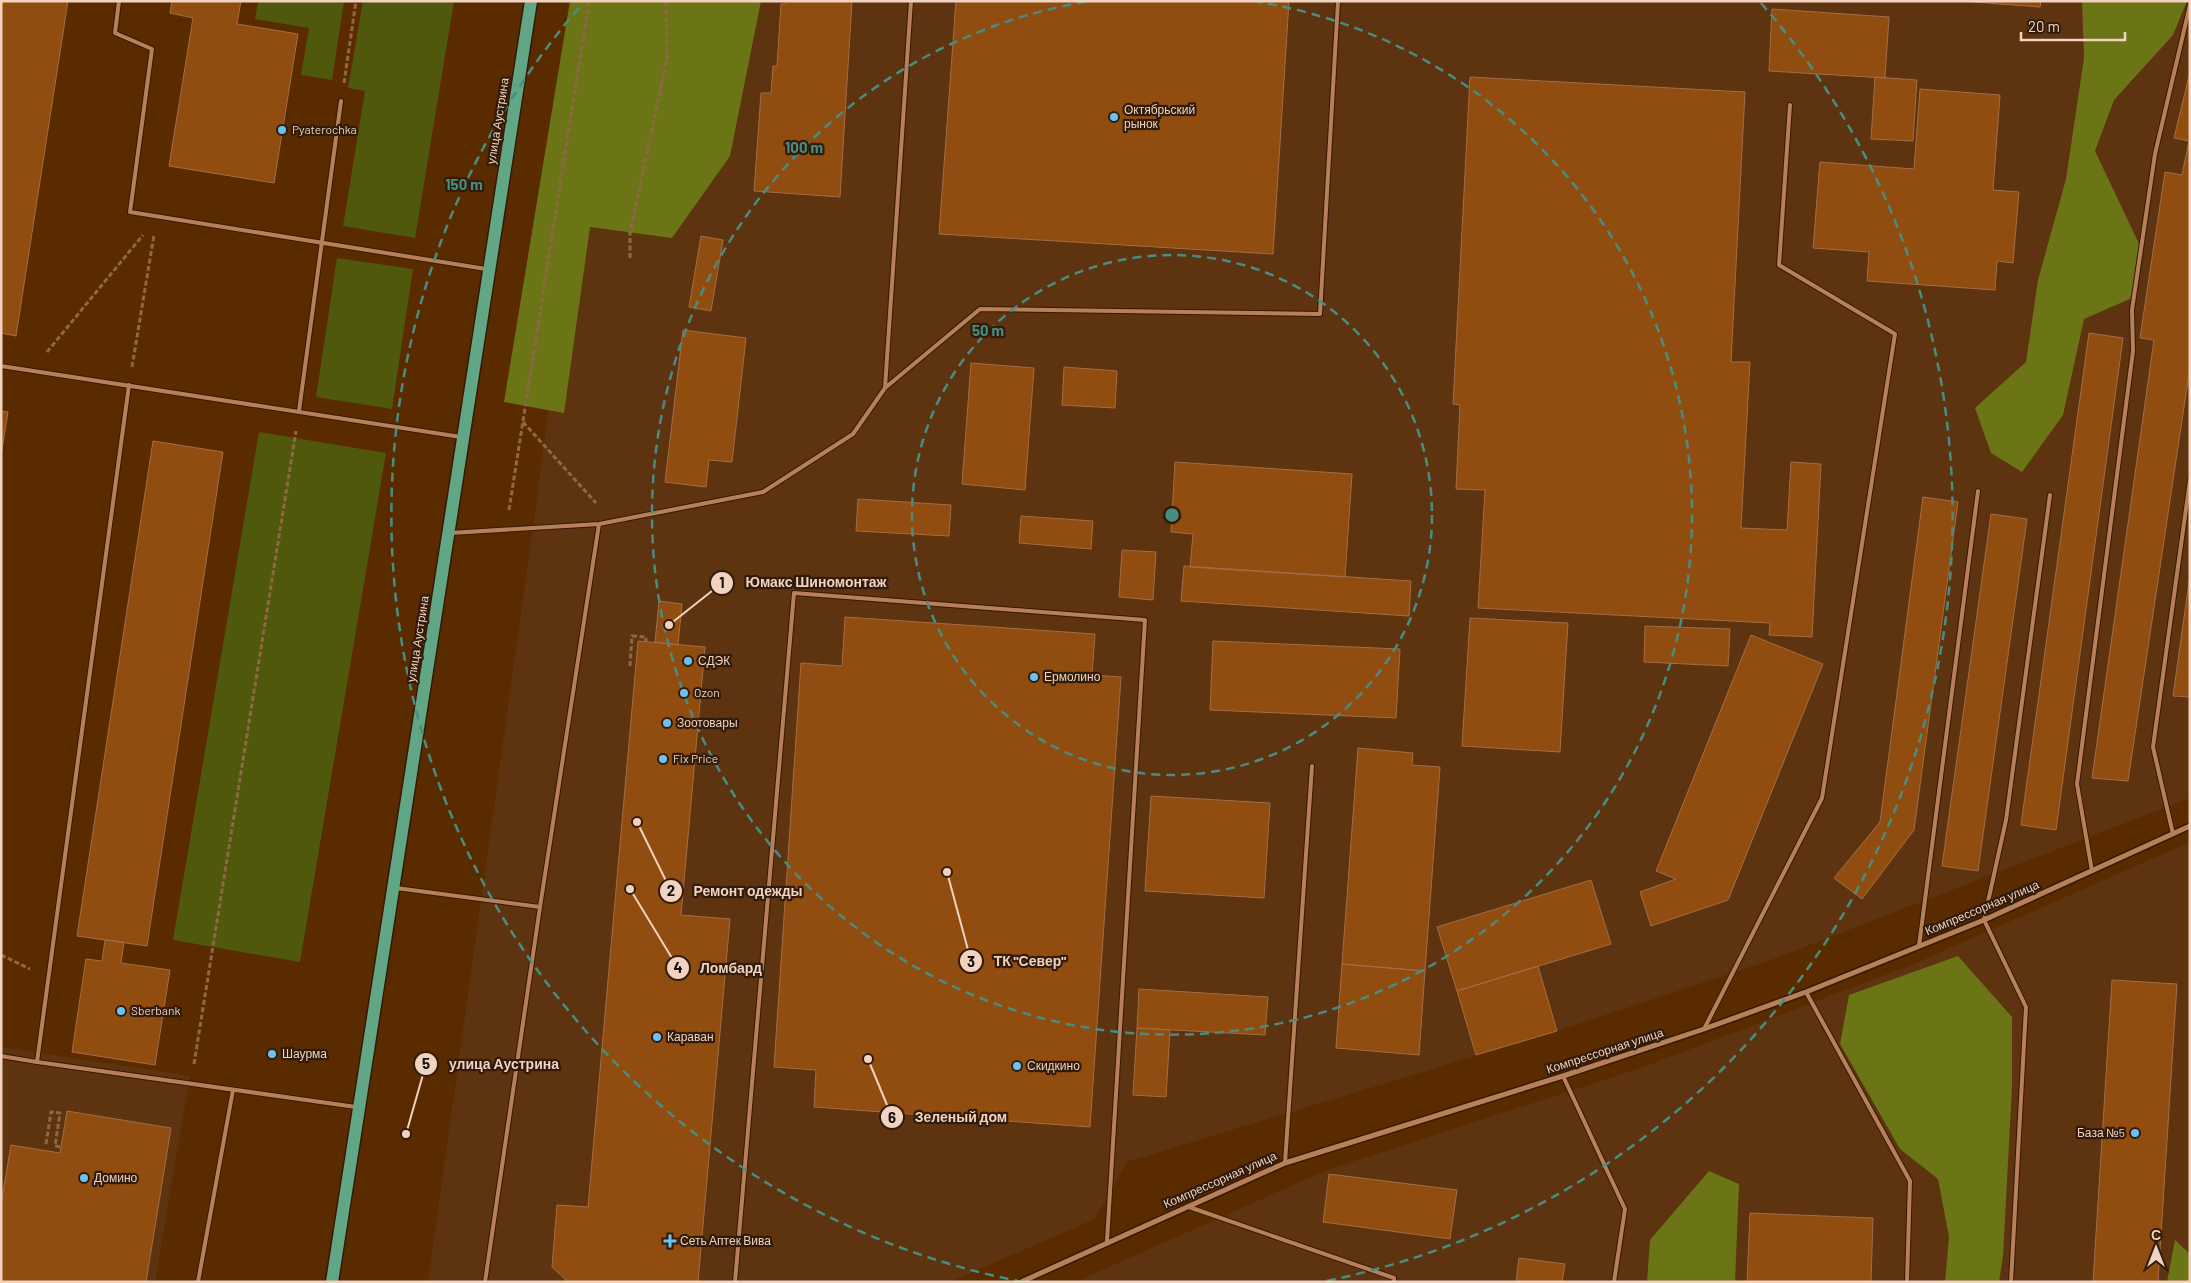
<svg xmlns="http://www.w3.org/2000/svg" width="2191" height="1283" viewBox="0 0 2191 1283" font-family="Barlow,sans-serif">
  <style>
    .built { fill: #5e3310 }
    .green { fill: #50580b }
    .forest { fill: #6b7516 }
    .building { fill: #914d0f; stroke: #a36d46 }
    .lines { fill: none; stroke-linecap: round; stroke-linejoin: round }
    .service-casing { stroke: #341a05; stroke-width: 6 }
    .minor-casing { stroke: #341a05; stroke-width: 8 }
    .primary-casing { stroke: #341a05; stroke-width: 15 }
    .path { stroke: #906744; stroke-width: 3; stroke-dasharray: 5 2.5; stroke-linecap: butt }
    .service { stroke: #b88059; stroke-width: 4 }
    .minor { stroke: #b88059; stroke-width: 5 }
    .primary { stroke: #61a685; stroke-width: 12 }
    .ring { fill: none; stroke: #488d82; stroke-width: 2.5; stroke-dasharray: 9 6 }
    .poi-dot { fill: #6ec2f3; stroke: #311b0b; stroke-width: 2 }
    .labels { text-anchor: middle; stroke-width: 4.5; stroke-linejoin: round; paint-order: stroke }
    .poi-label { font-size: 12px; fill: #f1d3bf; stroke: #311b0b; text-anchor: start }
    .street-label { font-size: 12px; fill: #f1d3bf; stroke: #311b0b }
    .centre { fill: #488d82; stroke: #311b0b; stroke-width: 2.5 }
    .ring-label { font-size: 15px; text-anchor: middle; font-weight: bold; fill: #488d82; stroke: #311b0b; stroke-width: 4.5; stroke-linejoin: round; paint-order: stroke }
    .leader { fill: none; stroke: #f1d3bf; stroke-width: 2 }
    .callout-dot { fill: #f1d3bf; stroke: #311b0b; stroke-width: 2 }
    .mark-label { font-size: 15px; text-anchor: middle; font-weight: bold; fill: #111 }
    .callout-label { font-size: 14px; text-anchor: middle; font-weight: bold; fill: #f1d3bf; stroke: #311b0b; stroke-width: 4.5; stroke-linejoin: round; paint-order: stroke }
  </style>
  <rect width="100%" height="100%" fill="#5b2b00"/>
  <!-- built -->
  <path class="built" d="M603 1H2190V798L1771 960 1557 1031 1127 1162 1095 1219 950 1282H428L532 534Z
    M2190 842V1282H1075L1327 1170 1641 1068 1909 966Z
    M1 1047 190 1076 155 1282H1Z"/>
  <!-- green -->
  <path class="green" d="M258 1H344L332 80 301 75 309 28 255 19Z
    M363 1H454L415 238 343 226 365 91 348 88Z
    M337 258 413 269 392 409 316 397Z
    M259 432 386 453 300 962 173 940Z"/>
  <!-- forest -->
  <path class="forest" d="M570 1H761L730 156 672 238 590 227 564 413 504 402Z
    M2082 1H2187L2173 35 2114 100 2095 151 2141 248 2132 298 2084 319 2063 415 2022 472 1991 453 1975 408 2026 362 2038 280 2066 179 2084 58Z
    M1958 956 2012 1017V1087L2003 1256 1999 1282H1945L1949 1237 1938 1179 1900 1149 1840 1044 1849 995Z
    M1709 1171 1739 1184 1735 1282H1647L1650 1240Z
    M2175 1240 2190 1254V1282H2167Z"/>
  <!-- building -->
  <path class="building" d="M1 1H68L16 336 1 333Z
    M172 1H241L237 24 298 34 274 183 169 166 193 18 170 13Z
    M786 1H852L840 197 754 191 761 93H771L773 66H777L781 4H785Z
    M956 1H1289L1273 254 939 234Z
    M1960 1H2041L2040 7Z
    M1772 9 1889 17 1885 78 1769 71Z
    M2190 72V367L2128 781 2092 778 2154 340 2140 338 2165 172 2182 175 2189 141 2174 138Z
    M1470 77 1745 92 1731 362H1750L1741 528 1787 530 1791 462 1821 464 1812 637 1769 635 1770 623 1478 608 1485 490 1456 489 1460 405 1453 404Z
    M1875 77 1917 80 1913 141 1871 139Z
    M1920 89 2000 95 1993 190 2019 192 2013 263 1997 261 1995 290 1867 281 1869 252 1813 248 1820 162 1914 169Z
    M701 236 723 240 711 311 689 307Z
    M683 330 746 338 732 462 709 460 706 487 665 482Z
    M2089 333 2123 338 2056 830 2021 825Z
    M971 363 1034 368 1025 490 962 484Z
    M1064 367 1117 371 1115 408 1062 405Z
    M1 411 8 412 1 456Z
    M153 441 223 452 147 946 77 936Z
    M1175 462 1352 474 1345 577 1190 567 1193 534 1171 532Z
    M1923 497 1958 502 1914 830 1862 899 1834 878 1880 822Z
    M858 499 951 505 949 536 856 531Z
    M1991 514 2027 519 1978 871 1942 866Z
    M1021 516 1093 521 1091 549 1019 543Z
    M1122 550 1156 552 1153 600 1119 597Z
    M1184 566 1411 581 1409 616 1181 601Z
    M2190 575V697L2173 696Z
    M659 601 682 604 678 645 655 642Z
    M845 617 1095 634 1092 675 1121 677 1090 1127 814 1107 816 1070 774 1067 801 663 842 666Z
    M1470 618 1568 623 1560 752 1462 746Z
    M1645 626 1730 629 1728 666 1644 662Z
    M1751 635 1823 664 1728 900 1651 926 1640 892 1676 879 1656 871Z
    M638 641 705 647 681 915 730 919 698 1282H568L552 1267 557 1205 588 1207Z
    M1213 641 1400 649 1396 718 1210 710Z
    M1358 748 1413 753 1412 765 1440 767 1425 971 1342 964Z
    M1151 796 1270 803 1264 898 1145 891Z
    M1591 880 1611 944 1457 991 1437 927Z
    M105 940 124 942 121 963 170 970 155 1065 72 1052 86 959 102 961Z
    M1342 964 1425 971 1419 1055 1336 1048Z
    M1538 966 1557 1031 1476 1055 1457 991Z
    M2112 980 2177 984 2158 1282H2093Z
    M1139 989 1268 997 1265 1035 1137 1028Z
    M1137 1028 1170 1030 1166 1097 1133 1095Z
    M67 1111 171 1128 146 1282H1V1204L11 1145 60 1153Z
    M1329 1174 1457 1190 1450 1239 1323 1222Z
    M1750 1213 1873 1218 1871 1282H1747Z
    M1519 1258 1565 1264 1562 1282H1516Z"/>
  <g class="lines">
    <defs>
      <path id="service" d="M119 1 115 33 152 49 130 212 486 269
        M1 366 461 437
        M129 385 37 1062 356 1107
        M885 388 980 309 1320 314 1338 1
        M299 411 341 101
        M450 533 599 524 763 492 853 434 885 388 911 1
        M2173 834 2153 747 2190 480
        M2092 871 2077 784 2133 351 2132 310 2155 154 2190 5
        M396 888 540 907 599 524
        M1919 946 1978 491
        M1806 992 1910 1181 1907 1282
        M1704 1029 1822 798 1895 334 1779 265 1790 105
        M1 1056 37 1062
        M1563 1076 1625 1209 1614 1282
        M1285 1163 1312 766
        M1189 1207 1394 1278V1282
        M198 1282 233 1090
        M485 1282 540 907
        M735 1282 794 593 1145 620 1107 1241
        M2011 1282 2026 1007 1984 920 2006 820 2050 495"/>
      <path id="minor" d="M1021 1282 1285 1163 1563 1076 1704 1029 1806 992 1984 920 2190 826"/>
      <path id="primary" d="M332 1282 531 1"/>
    </defs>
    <!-- service casing -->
    <use href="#service" class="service-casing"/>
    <!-- minor casing -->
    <use href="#minor" class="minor-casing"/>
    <!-- primary casing -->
    <use href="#primary" class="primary-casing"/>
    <!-- path -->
    <path class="path" d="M344 83 356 1
      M630 258V233L667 58 666 1
      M47 352 143 235
      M132 367 154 235
      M523 422 596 503
      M509 510 589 1
      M630 666 632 636 646 637V642
      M1 955 30 969
      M194 1064 296 431
      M46 1144 51 1112 60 1113 55 1146 61 1147"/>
    <!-- service -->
    <use href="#service" class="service"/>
    <!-- minor -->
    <use href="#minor" class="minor"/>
    <!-- primary -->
    <use href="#primary" class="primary"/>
  </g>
  <!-- distance rings -->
  <g class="ring">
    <circle cx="1172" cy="515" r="260"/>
    <path d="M1253 1A520 520 0 1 1 1091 1"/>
    <path d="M1023 1282A781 781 0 0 1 583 3M1761 3A781 781 0 0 1 1321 1282"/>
  </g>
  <!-- markers -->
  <g class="poi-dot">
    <circle cx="1114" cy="117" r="5"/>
    <circle cx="282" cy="130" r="5"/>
    <circle cx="688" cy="661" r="5"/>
    <circle cx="1034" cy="677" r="5"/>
    <circle cx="684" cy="693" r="5"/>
    <circle cx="667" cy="723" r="5"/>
    <circle cx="663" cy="759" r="5"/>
    <circle cx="121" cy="1011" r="5"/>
    <circle cx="657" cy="1037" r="5"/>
    <circle cx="272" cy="1054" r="5"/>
    <circle cx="1017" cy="1066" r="5"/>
    <circle cx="2135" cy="1133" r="5"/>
    <circle cx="84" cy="1178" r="5"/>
    <path d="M667.5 1233.5h5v5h5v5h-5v5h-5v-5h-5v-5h5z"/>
  </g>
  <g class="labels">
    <!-- poi labels -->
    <g class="poi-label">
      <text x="1124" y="114">Октябрьский<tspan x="1124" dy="14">рынок</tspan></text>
      <text x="292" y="134">Pyaterochka</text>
      <text x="698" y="665">СДЭК</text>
      <text x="1044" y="681">Ермолино</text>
      <text x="694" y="697">Ozon</text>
      <text x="677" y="727">Зоотовары</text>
      <text x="673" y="763">Fix Price</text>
      <text x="131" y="1015">Sberbank</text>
      <text x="667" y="1041">Караван</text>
      <text x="282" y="1058">Шаурма</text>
      <text x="1027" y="1070">Скидкино</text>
      <text x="2125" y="1137" text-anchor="end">База №5</text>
      <text x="94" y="1182">Домино</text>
      <text x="680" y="1245">Сеть Аптек Вива</text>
    </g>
    <!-- street labels -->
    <g class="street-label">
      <text transform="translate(498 121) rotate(-81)" y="4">улица Аустрина</text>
      <text transform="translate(418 639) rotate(-81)" y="4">улица Аустрина</text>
      <text transform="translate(1982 908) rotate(-23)" y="4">Компрессорная улица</text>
      <text transform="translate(1605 1051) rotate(-18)" y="4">Компрессорная улица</text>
      <text transform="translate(1220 1180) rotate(-24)" y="4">Компрессорная улица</text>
    </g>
  </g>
  <circle cx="1172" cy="515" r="8" class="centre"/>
  <g class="ring-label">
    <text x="804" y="153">100 m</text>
    <text x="464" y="190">150 m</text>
    <text x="988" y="336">50 m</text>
  </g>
  <!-- callouts -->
  <path class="leader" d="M669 625L722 583M637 822L671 891M947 872L971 961M630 889L678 968M406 1134L426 1064M868 1059L892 1117"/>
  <g class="callout-dot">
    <circle cx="669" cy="625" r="5"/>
    <circle cx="637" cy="822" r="5"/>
    <circle cx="947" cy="872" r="5"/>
    <circle cx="630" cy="889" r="5"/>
    <circle cx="406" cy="1134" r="5"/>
    <circle cx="868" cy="1059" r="5"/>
    <circle cx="722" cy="583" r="12"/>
    <circle cx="671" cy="891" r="12"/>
    <circle cx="971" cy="961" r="12"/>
    <circle cx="678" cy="968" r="12"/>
    <circle cx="426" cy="1064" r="12"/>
    <circle cx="892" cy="1117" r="12"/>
  </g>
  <g class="mark-label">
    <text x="722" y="588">1</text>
    <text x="671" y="896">2</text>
    <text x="971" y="967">3</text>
    <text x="678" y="973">4</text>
    <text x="426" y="1069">5</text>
    <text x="892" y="1123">6</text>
  </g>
  <g class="callout-label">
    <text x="816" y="587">Юмакс Шиномонтаж</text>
    <text x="748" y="896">Ремонт одежды</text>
    <text x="1030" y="966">ТК "Север"</text>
    <text x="731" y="973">Ломбард</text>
    <text x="504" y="1069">улица Аустрина</text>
    <text x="961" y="1122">Зеленый дом</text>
  </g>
  <!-- border -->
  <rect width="2191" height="1283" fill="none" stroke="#f1d3bf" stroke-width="5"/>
  <!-- north arrow -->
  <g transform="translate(2156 1248)" stroke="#311b0b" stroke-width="4" paint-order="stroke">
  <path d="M0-4L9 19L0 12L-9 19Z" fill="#f1d3bf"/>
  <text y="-8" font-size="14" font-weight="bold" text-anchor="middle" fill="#f1d3bf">С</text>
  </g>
  <!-- scale -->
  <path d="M2021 32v8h104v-8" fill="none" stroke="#f1d3bf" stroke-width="2.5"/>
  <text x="2028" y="32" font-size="15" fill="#f1d3bf" stroke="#311b0b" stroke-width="4" paint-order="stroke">20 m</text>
</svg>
